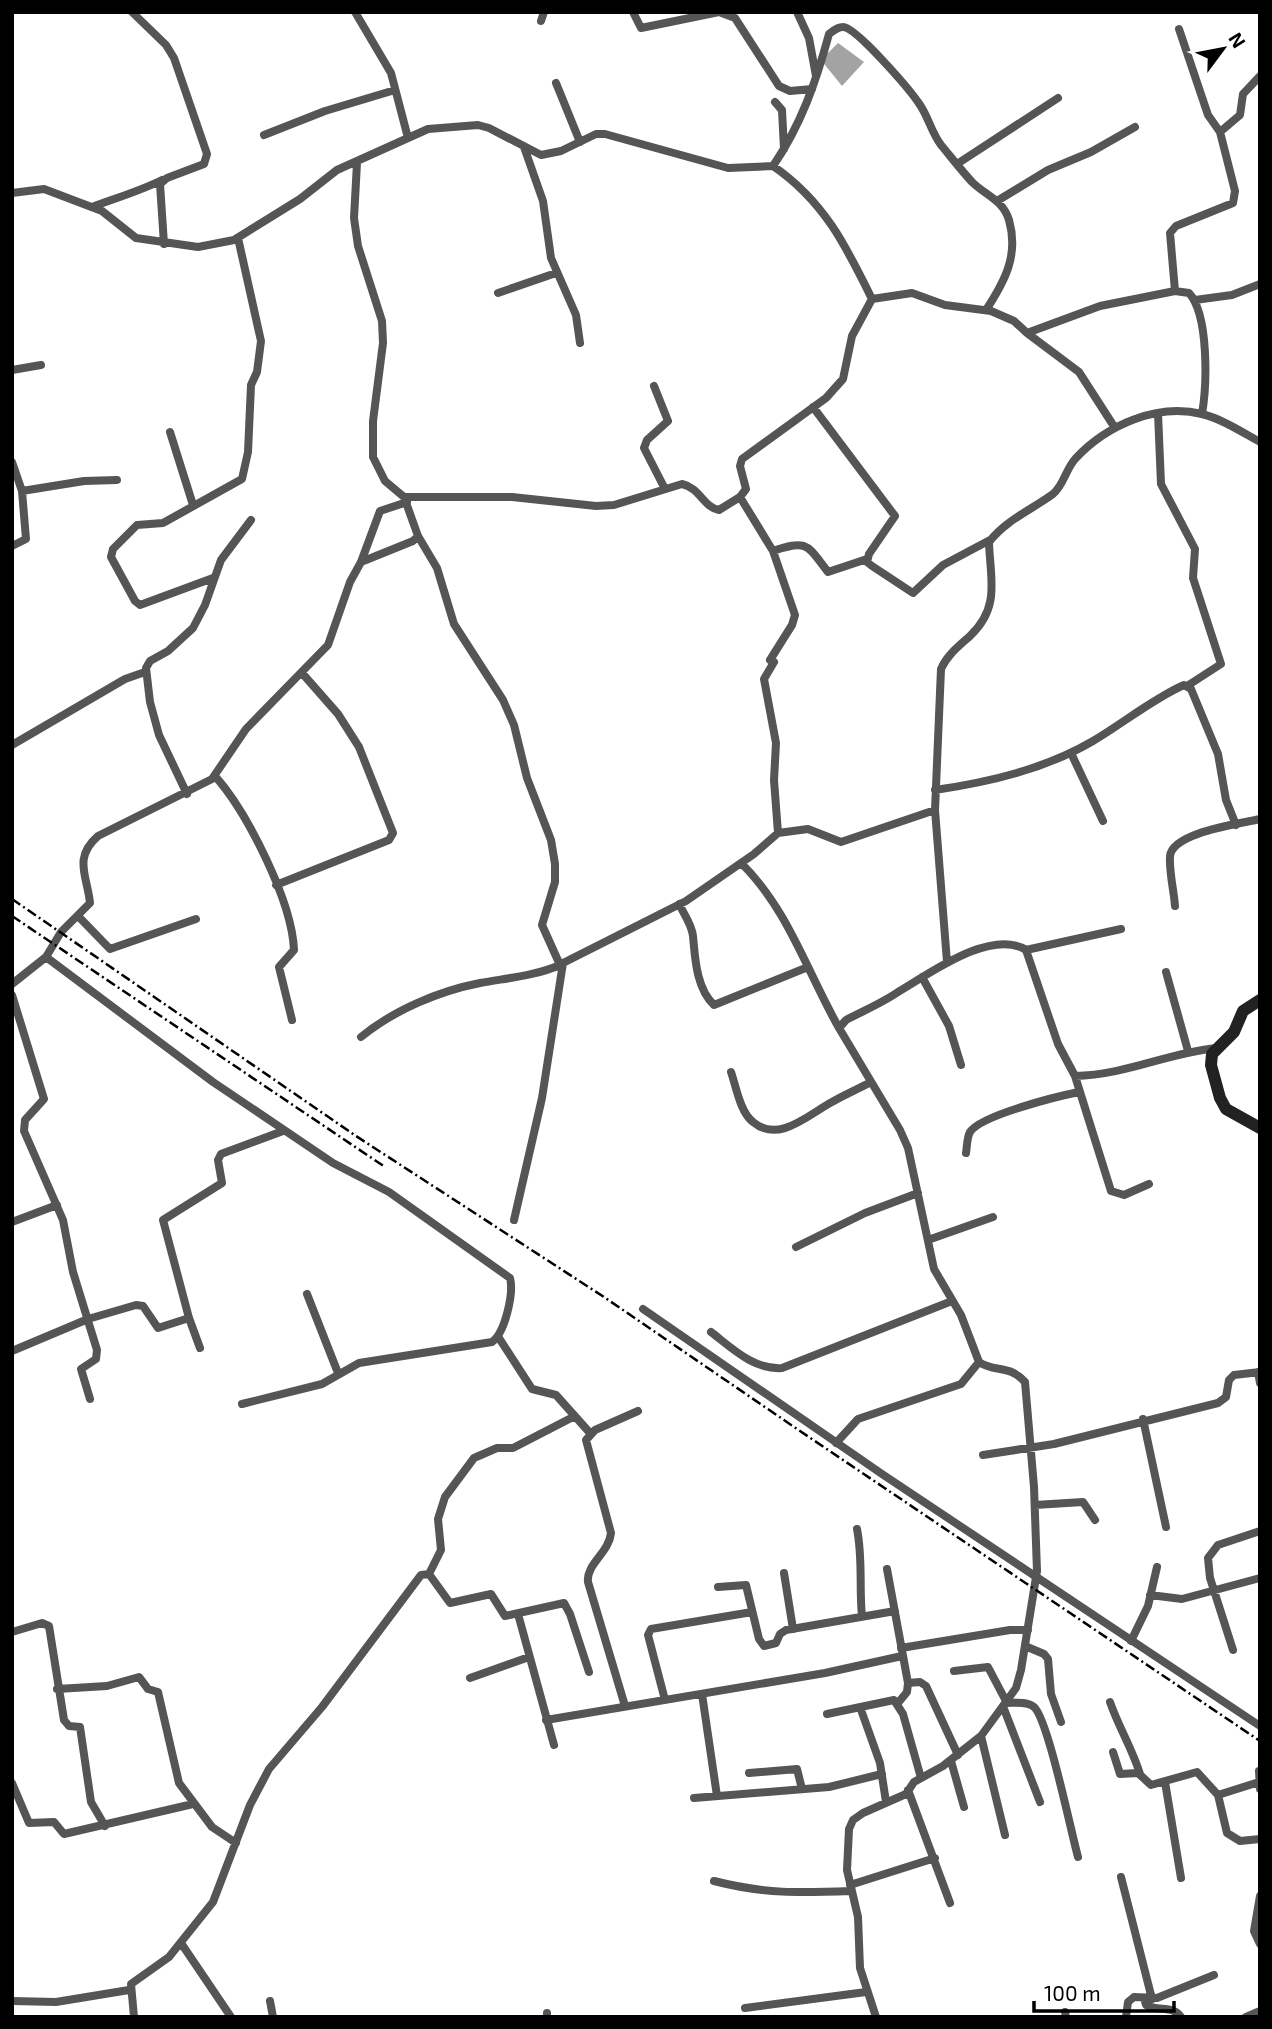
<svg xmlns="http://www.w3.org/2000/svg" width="1272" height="2029" viewBox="0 0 1272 2029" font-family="'Exo 2',sans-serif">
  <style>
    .water { fill: #a3a3a3 }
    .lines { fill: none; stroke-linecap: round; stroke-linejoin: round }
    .street { stroke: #555; stroke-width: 8 }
    .secondary { stroke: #222; stroke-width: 12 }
    .rail { stroke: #000; stroke-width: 2.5; stroke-dasharray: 10 3.5 2 3.5; stroke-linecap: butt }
  </style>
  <rect width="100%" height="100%" fill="#fff"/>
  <!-- water -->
  <path class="water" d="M838 43 864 62 842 86 821 60Z"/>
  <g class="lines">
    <!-- street -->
    <path class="street" d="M132 12 166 45 174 58 207 154 204 164 167 178 160 184 164 244
      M355 12 391 73 408 138
      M633 12 641 28 719 12
      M719 12 735 18 779 86 790 91 812 89
      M797 12 809 38 816 76
      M541 21 544 12
      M1179 29 1208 115 1220 132
      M556 83 580 142
      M775 102 782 110 784 149
      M264 135 325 111 395 90
      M524 147 543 201 551 258 576 315 580 343
      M957 164 1058 98
      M773 166C801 125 816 82 829 34 833 31 837 27 843 27 856 27 909 89 918 102 928 115 931 132 941 145 951 157 961 170 972 182 985 195 1003 200 1009 220 1019 255 1005 281 986 310
      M12 193 44 189 102 211 136 238 198 247 234 240 300 199 337 170 428 129 478 125 489 128 541 155 561 151 596 134H605L728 168 773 166C824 201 846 246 872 299
      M997 201 1048 170 1091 152 1135 127
      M92 207C116 198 140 191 162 180
      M1175 291 1170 233 1176 226 1233 203 1235 191 1220 132 1240 115 1243 94 1260 76
      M498 293 556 273
      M1195 300 1232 295 1260 284
      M12 370 41 365
      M654 386 668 421 647 440 644 448 665 489
      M813 407 895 516 869 554 867 562 872 566 913 593 943 565 990 540
      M1158 413 1161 484 1195 549 1193 578 1221 664 1187 686
      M1115 428 1079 372 1027 333 1100 306 1175 291 1189 293C1209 315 1207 385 1202 414
      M170 432 193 505
      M12 462 22 491
      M404 497H512L596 506 614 505 682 484C700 488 703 507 719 510L740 497 746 489 740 466 742 459 826 398 843 379 852 336 872 299 912 293 945 305 991 311 1014 321 1027 333
      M740 497 773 551 795 615 792 625 770 660
      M12 546 26 539 22 491 84 481 117 480
      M773 551C808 539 807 545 828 572L867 559
      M361 562 380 511 407 502
      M213 578 140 605 135 601 111 557 113 549 137 525 163 523 242 479 248 452 251 385 257 372 261 341 238 238
      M774 662 764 679 776 743 774 780 778 833
      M12 745 125 679 145 672
      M1071 753 1103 821
      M215 776C247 812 292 901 294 950L279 967 292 1020
      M935 790C990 782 1045 769 1093 741 1122 724 1154 698 1184 685L1191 689 1218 754 1226 800 1236 825
      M187 794 159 735 150 702 146 668 150 661 168 651 193 628 205 605 221 560 251 520
      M741 863C788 909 807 972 839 1028
      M276 885 389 840 393 833 359 747 338 714 302 673
      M679 904C684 914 692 925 693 936 695 957 696 988 714 1005L808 967
      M1175 906C1174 891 1169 872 1170 856 1173 832 1240 824 1260 819
      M78 916 110 949 196 919
      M1026 950 1121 929
      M46 957 213 1082 333 1163 389 1192 510 1278C514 1293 505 1333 492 1342L359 1363 322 1384 242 1404
      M947 962 935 810 941 669C947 655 959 646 970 636 1001 607 990 578 989 542 1006 520 1031 510 1053 494 1064 485 1066 468 1076 458 1107 425 1157 403 1202 414 1222 419 1242 432 1260 442
      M1166 972 1188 1051
      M922 977 949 1026 961 1065
      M12 984 46 957 61 932 90 903C87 875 73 858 98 836L212 779 246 729 328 645 350 582 361 562 413 541 418 536 404 497 385 481 373 457V421L383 343 382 321 358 246 354 218 357 163
      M12 995 44 1099 25 1120 24 1131 63 1220 73 1272 97 1350 96 1359 81 1369 90 1399
      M361 1037C394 1010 439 991 480 983 507 978 535 976 560 965L542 925 555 882V864L551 840 527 778 514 725 503 700 454 624 437 568 418 536
      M731 1072C736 1086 740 1112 753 1122 779 1144 809 1114 832 1102 844 1095 858 1089 871 1082
      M1075 1076 1111 1191 1124 1195 1149 1184
      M966 1153C967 1147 967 1137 970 1132 981 1115 1059 1096 1079 1092
      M514 1220 542 1098 563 963 686 901 754 854 778 833 808 829 841 842 935 810
      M12 1222 57 1205
      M928 1240 993 1217
      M796 1247 865 1213 918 1193
      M307 1294 338 1373
      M643 1309 882 1474 1260 1726
      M711 1332C733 1349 754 1370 782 1368L952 1301
      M499 1338 532 1389 556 1395 590 1433
      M200 1348 189 1318 163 1220 222 1183 218 1160 221 1154 283 1131
      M12 1351 88 1319 136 1305 143 1306 158 1328 189 1318
      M1258 1372 1260 1383
      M1143 1419 1166 1527
      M836 1443 858 1419 961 1384 979 1362
      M983 1455 1054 1444 1218 1403 1226 1397 1229 1380 1234 1375 1260 1372
      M1035 1505 1083 1502 1095 1520
      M857 1529C863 1559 859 1587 862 1617
      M887 1569 908 1683 907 1692 898 1703
      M784 1573 793 1629
      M429 1574 441 1550 438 1519 445 1497 474 1458 497 1448H513L575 1416
      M718 1587 746 1585 759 1639 764 1646 776 1643 780 1634 786 1630 895 1611
      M1150 1595 1182 1599 1260 1578
      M518 1614 554 1745
      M12 1632 42 1623 49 1626 64 1720 69 1726 80 1727 91 1802 105 1826
      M1131 1641 1148 1606 1157 1567
      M1025 1646 1044 1654 1048 1659 1051 1694 1061 1722
      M901 1648 1010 1630H1028
      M1233 1650 1210 1578 1208 1558 1218 1545 1260 1531
      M954 1671 988 1667 1007 1703C1015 1703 1027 1701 1034 1707 1048 1719 1071 1832 1078 1857
      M470 1678 529 1657
      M908 1683 920 1682 926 1686 958 1755
      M57 1689 107 1686 139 1677 148 1689 158 1692 179 1783 212 1827 236 1843
      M702 1694 717 1796
      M665 1700 648 1635 651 1629 752 1612
      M1110 1702C1119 1728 1132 1748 1140 1774
      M625 1706 588 1582C586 1564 609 1553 611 1533L586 1440 595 1430 638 1411
      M860 1707 880 1763 886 1802
      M1004 1709 1040 1802
      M827 1714 894 1700 903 1714 921 1778
      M546 1720 825 1673 902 1656
      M981 1736 1005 1835
      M1113 1752 1120 1774 1138 1773 1151 1785 1197 1772 1218 1795 1259 1782
      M951 1761 964 1807
      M1259 1771 1260 1789
      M749 1773 797 1769 802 1789
      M1165 1782 1181 1878
      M12 1783 29 1823 54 1822 64 1834 193 1804
      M908 1790 950 1903
      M1218 1795 1227 1833 1240 1841 1260 1839
      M694 1798 829 1787 882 1774
      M1121 1877 1152 1999
      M714 1881C765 1894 799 1893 851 1891
      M850 1885 935 1858
      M1260 1896 1254 1931 1260 1944
      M181 1943 231 2017
      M1144 1998 1146 2005C1158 2012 1173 2005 1181 2017
      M12 2001 56 2002 129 1990
      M270 2001 273 2017
      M745 2008 866 1992
      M1065 2012 1066 2017
      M547 2013V2017
      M134 2017 131 1984 169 1957 213 1902 250 1805 269 1769 322 1707 421 1575 429 1574 450 1603 491 1594 505 1616 564 1603 570 1614 589 1672
      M876 2017 860 1968 858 1917 847 1870 849 1829 853 1820 863 1813 906 1794 914 1782 943 1766 981 1736 1016 1688 1021 1670 1037 1571 1034 1487 1025 1382C1009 1364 995 1373 979 1362L961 1315 934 1269 908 1148 900 1130 839 1028 846 1020C863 1011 882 1003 898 992 929 974 991 928 1026 950L1058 1044 1075 1076C1125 1075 1168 1053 1216 1048
      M1126 2017 1128 2002 1134 1997 1157 1998 1214 1975
      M1246 2017 1260 2011"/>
    <!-- secondary -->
    <path class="secondary" d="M1260 1000 1243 1011 1234 1032 1212 1054 1211 1065 1220 1098 1226 1109 1260 1128"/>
    <!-- rail -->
    <path class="rail" d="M12 899 356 1136 604 1297 800 1431 1260 1741
      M12 916 385 1167"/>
  </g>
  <!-- border -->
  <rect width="1272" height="2029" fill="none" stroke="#000000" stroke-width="28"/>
  <!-- north arrow -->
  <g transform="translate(1223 49) rotate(58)" stroke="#ffffff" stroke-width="5" paint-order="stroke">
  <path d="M0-5L12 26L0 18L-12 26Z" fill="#000000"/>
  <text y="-10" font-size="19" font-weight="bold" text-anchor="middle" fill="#000000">N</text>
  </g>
  <!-- scale -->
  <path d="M1034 2001v10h140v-10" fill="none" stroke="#000000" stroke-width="3.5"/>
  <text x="1044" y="2001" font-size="21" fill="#000000" stroke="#ffffff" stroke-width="5" paint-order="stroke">100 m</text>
</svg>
